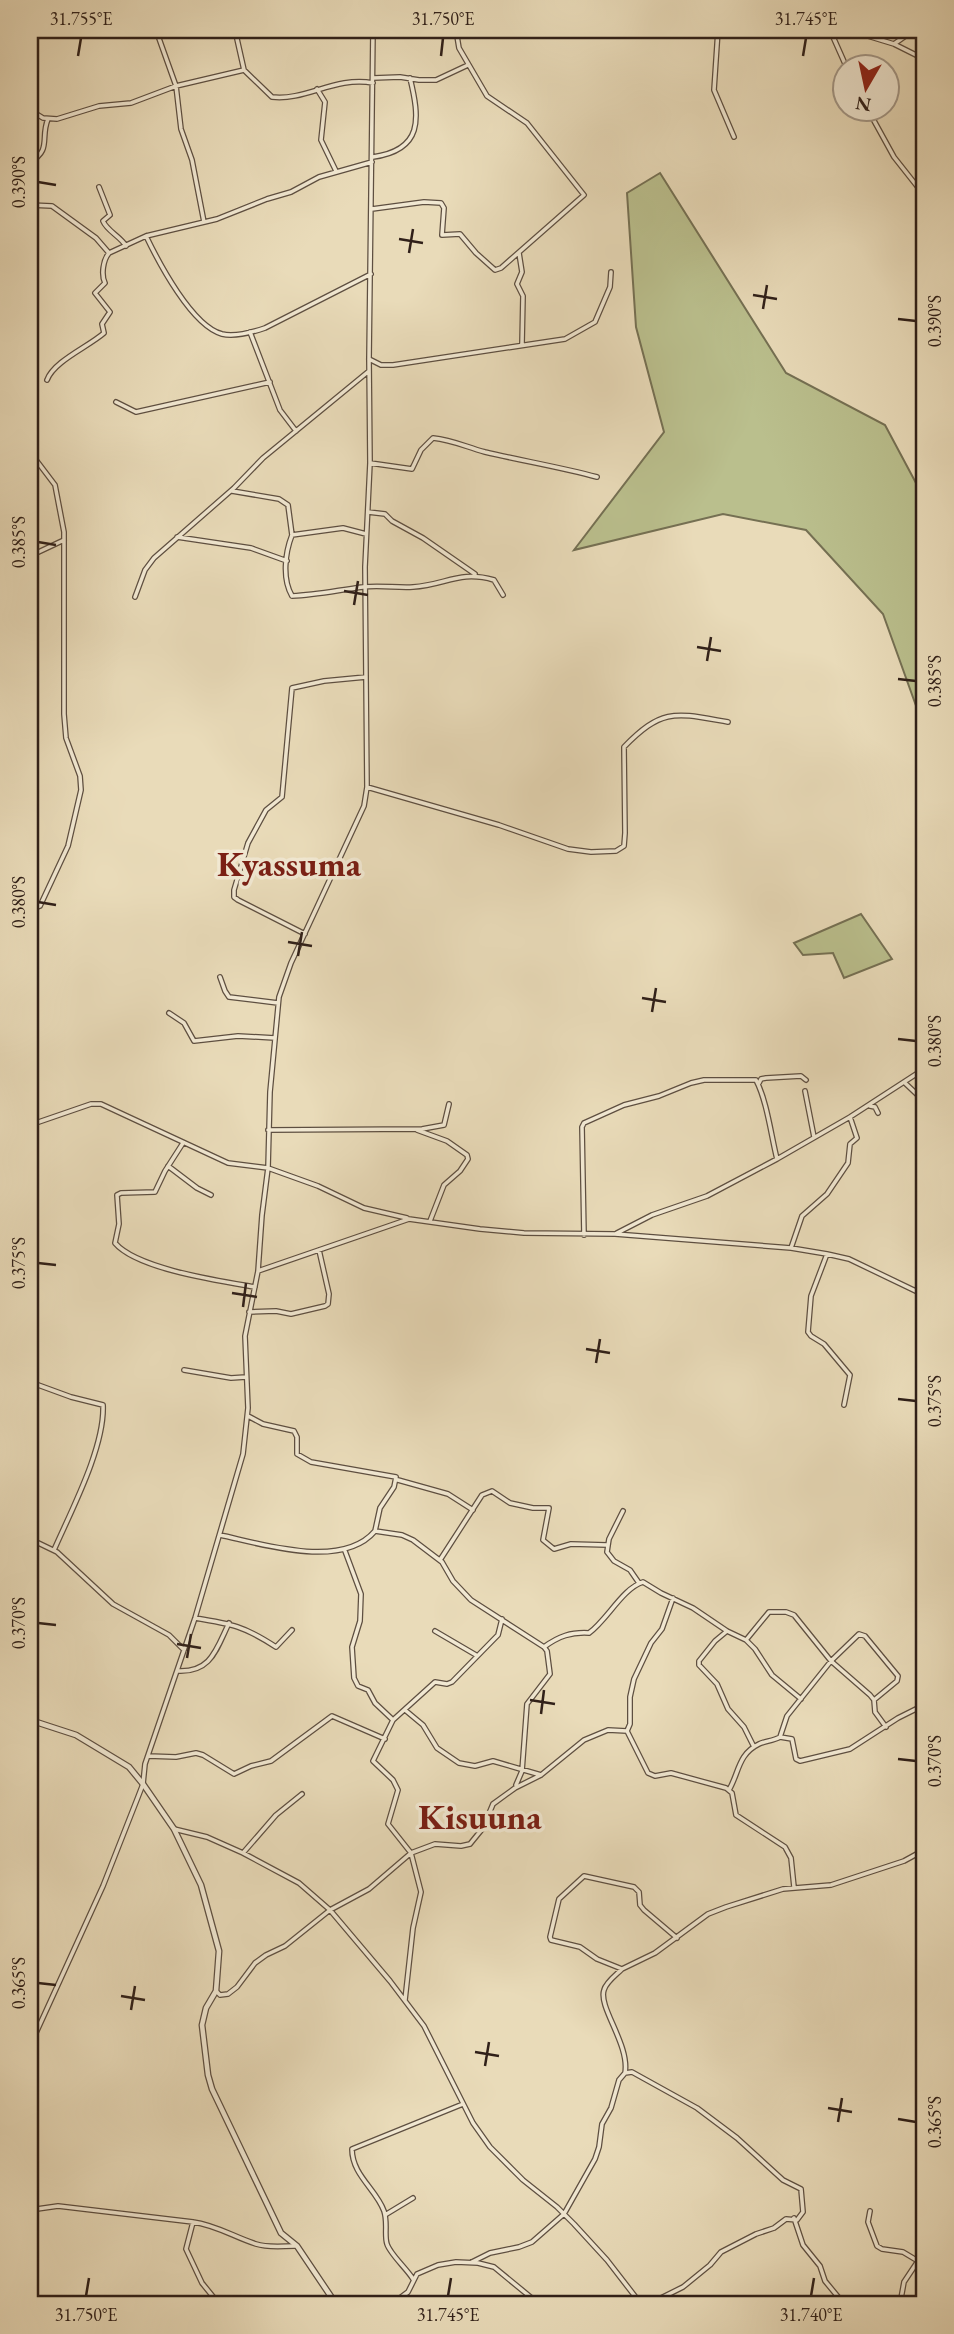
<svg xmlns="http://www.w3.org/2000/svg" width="954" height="2334" viewBox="0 0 954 2334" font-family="'EB Garamond',serif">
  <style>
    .green { fill: #babf8d; stroke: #757053; stroke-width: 2 }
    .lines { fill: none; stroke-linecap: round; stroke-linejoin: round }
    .minor-casing { stroke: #5e4f41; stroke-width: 6 }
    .tertiary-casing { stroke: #5e4f41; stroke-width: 7 }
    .minor { stroke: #f1e8d2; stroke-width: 3.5 }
    .tertiary { stroke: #f1e8d2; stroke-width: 4.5 }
    .ticks { fill: none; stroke: #302019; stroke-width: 2.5 }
    .labels { text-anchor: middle; stroke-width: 7; stroke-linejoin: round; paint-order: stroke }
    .quarter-label { font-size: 35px; font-weight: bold; fill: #7a1f14; stroke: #f1e8d2 }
    .neatline { fill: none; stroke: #302019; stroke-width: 2.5 }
    .ticks-label { font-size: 18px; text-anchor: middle; fill: #302019 }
  </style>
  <rect width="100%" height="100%" fill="#e9dbb9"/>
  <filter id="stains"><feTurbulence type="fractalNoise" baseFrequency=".00286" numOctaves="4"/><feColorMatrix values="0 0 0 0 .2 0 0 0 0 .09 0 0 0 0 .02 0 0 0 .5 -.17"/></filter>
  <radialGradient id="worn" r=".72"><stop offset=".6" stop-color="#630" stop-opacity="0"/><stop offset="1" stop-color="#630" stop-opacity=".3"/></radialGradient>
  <!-- green -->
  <path class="green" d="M660 173 786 373 885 425 924 498V728L883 614 806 530 723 514 574 550 664 432 636 327 627 193Z
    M861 914 892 959 844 978 833 953 803 955 794 943Z"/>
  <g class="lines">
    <defs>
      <path id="minor" d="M156 30 176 86 181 129 192 160 204 222
        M235 30 244 70 272 97C306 101 335 76 373 83
        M718 30 714 90 734 137
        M830 30 846 66
        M848 30 894 44 924 59
        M894 44 914 30
        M373 78 400 77 419 80H436L468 65
        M317 89 325 102 321 140 336 171
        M867 108 894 157 924 195
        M30 110 43 118 57 119 99 106 131 103 176 86 244 70
        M373 157C423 150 420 119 410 78
        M30 162C52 150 40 138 48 119
        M99 187 110 215 103 221C107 231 120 236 126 246
        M30 205 52 206 96 238 109 253
        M372 209 424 202 441 203 444 208 442 235 460 234 476 253 495 270 501 268 584 195 527 123 487 96 459 48 456 30
        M146 236C159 263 192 326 222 334 235 337 253 332 265 328L371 274
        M519 253 522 272 517 284 523 296 522 344
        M250 332 280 410 296 431
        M369 359 381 365H393L565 339 595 322 610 287 611 272
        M47 380C54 361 88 347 104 333L102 324 110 312 95 293 105 283C101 275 103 260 109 253L146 236 217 219 267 199 291 192 319 177 372 162
        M116 402 136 412 270 382
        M30 452 55 485 64 532V714L66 738 80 776 81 790 68 846 40 906 30 910
        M370 463 412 469 421 450 433 438C453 440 466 447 485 452 523 461 560 467 597 477
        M232 491 279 499 288 505 292 535
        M368 512 385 514 392 521 423 538 475 574
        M366 534 343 528 292 535C285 553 282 579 292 596 316 595 339 590 363 587 380 585 397 588 413 587 446 585 459 570 494 580L503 595
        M177 537 251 548 287 561
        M30 556 64 540
        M135 597 145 570 154 558 234 488 263 458 369 371
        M367 787 499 825 568 849 591 852 616 851 624 846 625 833 624 747C663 707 676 713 728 722
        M305 934 238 900 234 897V890L248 843 266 810 282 797 292 688 324 681 366 677
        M220 977 225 991 229 997 278 1003
        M169 1013 184 1023 194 1041 238 1036 275 1038
        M759 1083 761 1079 766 1078 801 1076 806 1080
        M905 1083 924 1101
        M805 1091 814 1137
        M870 1106 875 1107 878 1113
        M30 1125 91 1104H101L228 1163 268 1168 318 1186 364 1208 407 1218
        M268 1130 422 1129 444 1125 449 1104
        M417 1130 447 1141 467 1155 468 1159 460 1171 444 1185 430 1221
        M183 1143 165 1171 155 1192 121 1193 117 1195 119 1224 115 1243C137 1269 220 1281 255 1287
        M168 1166 197 1188 211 1195
        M30 1206V1203
        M617 1233 652 1215 707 1196 777 1159 850 1117 924 1069
        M584 1235 582 1127 584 1123 624 1105 659 1096 691 1083 704 1080H756C767 1101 771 1135 777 1159
        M791 1248 802 1216 827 1194 848 1163 850 1144 857 1138 850 1117
        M827 1254 811 1296 808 1332 811 1336 824 1344 850 1375 844 1405
        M258 1271 409 1219 480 1229 524 1233 615 1234 791 1248 827 1254 849 1259 924 1295
        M916 1290 924 1280
        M249 1312 276 1311 291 1314 325 1306 328 1304 329 1294 319 1250
        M184 1370 231 1378 246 1377
        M30 1382 71 1397 103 1405C105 1447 71 1511 54 1550
        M248 1416 263 1424 294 1431 297 1437V1454L311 1462 396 1477 394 1487 380 1508 375 1531
        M398 1480 448 1494 473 1510
        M623 1511 609 1539 607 1552 614 1561 630 1570 639 1583
        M220 1535C262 1544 342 1570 375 1531L402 1535 413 1540 442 1562 453 1581 471 1600 544 1647 547 1651 550 1674 527 1704 522 1771 516 1785
        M30 1539 57 1552 113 1604 169 1635 184 1650
        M345 1551 361 1594 360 1621 352 1647 354 1678 358 1686 368 1690 375 1703 393 1720
        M440 1560 482 1495 492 1491 510 1503 533 1508H549L543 1540 554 1549 571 1544 607 1545
        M195 1618C232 1624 244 1626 276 1647L292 1630
        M435 1631 476 1655
        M727 1631 715 1641 699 1661V1665L717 1684 728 1709 744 1727 754 1747
        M746 1640 769 1612H786L794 1615 831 1661 870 1695 874 1700 875 1712 886 1727
        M544 1647C559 1636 571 1632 589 1633 607 1620 623 1588 643 1582L661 1593 693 1608 727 1631 746 1640 755 1649 772 1675 801 1699
        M177 1671C211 1673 216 1650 229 1623
        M405 1710 423 1725 437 1748 459 1763 475 1766 493 1761 541 1775
        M627 1731 648 1773 655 1776 671 1773 726 1788 732 1793 736 1815 785 1847 791 1858 794 1887
        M780 1737 792 1739 796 1759 800 1761 850 1749 898 1718 916 1709
        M148 1756 176 1757 196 1753 203 1755 234 1774 251 1766 271 1761 332 1716 385 1739
        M729 1790C739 1773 738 1754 759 1744 765 1741 773 1741 780 1737L787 1716 831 1661 859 1634 865 1636 898 1676 897 1681 874 1700
        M174 1829 207 1837 243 1853 299 1883 330 1910 390 1981 424 2026 473 2123 490 2147 523 2180 557 2207 574 2224 607 2260 641 2304
        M243 1853 276 1815 302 1794
        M677 1938 644 1910 640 1905 639 1892 634 1887 584 1876 559 1899 550 1937 551 1940 580 1947 597 1959 622 1969 655 1953 708 1914 726 1907 783 1889 831 1885 904 1861 924 1850
        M622 1969C616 1975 606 1982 604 1990 598 2007 630 2045 625 2073
        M216 1991 220 1995 228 1994 237 1987 255 1963 266 1955 285 1946 330 1910 369 1889 411 1853 435 1844 461 1846 470 1844 483 1828 493 1804 515 1788 541 1775 584 1740 608 1730 627 1731 630 1724V1697L634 1679 651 1643 662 1629 673 1598
        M405 2000 413 1928 421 1892 411 1853 388 1824 398 1790 393 1780 373 1761 393 1720 435 1682 447 1684 452 1682 498 1635 502 1619
        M30 2046 103 1886 138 1797 143 1784 145 1764 195 1618 243 1454 248 1408 245 1336 258 1271 262 1215 268 1168 270 1092 279 997 291 963 364 806 367 787 365 567 370 463 369 359 373 30
        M30 2210 58 2206 193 2222C216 2225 234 2237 256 2244 268 2248 282 2246 295 2246
        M870 2211 868 2222 877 2246 882 2249 903 2252 918 2261
        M385 2215 413 2198
        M794 2218 803 2245 820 2266 825 2281 844 2304
        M193 2222 186 2249 202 2283 219 2304
        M472 2262 490 2253 519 2247 532 2242 564 2214 595 2159 599 2147 602 2124 611 2108 619 2080 625 2073 632 2072 697 2108 737 2138 783 2180 801 2189 803 2212 797 2220 786 2219 774 2228 756 2234 721 2252 710 2265 683 2287 649 2304
        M413 2279C407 2269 390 2254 387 2244 384 2235 388 2223 384 2211 376 2189 352 2175 352 2149L463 2104
        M392 2304 408 2292 417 2274 438 2265 456 2262 478 2263 494 2267 539 2304
        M900 2304 904 2282 918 2261H924"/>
      <path id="tertiary" d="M30 1720 76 1735 129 1767 143 1784 174 1829 201 1885 219 1951 216 1991 206 2008 202 2025 208 2075 212 2089 281 2233 297 2246 336 2304"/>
    </defs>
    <!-- minor casing -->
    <use href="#minor" class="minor-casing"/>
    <!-- tertiary casing -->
    <use href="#tertiary" class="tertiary-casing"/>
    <!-- minor -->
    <use href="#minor" class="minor"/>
    <!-- tertiary -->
    <use href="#tertiary" class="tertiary"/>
  </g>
  <!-- ticks -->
  <path class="ticks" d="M78 56 81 38M441 56 443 38M803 56 806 38M38 182 56 185M399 239 423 243M409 253 413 229M753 295 777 299M763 309 767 285M898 319 916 321M38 542 56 545M344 591 368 595M354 605 358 581M697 647 721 651M707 661 711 637M898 679 916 681M38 902 56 905M288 942 312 946M298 956 302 932M642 998 666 1002M652 1012 656 988M898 1039 916 1041M38 1263 56 1265M232 1293 257 1297M243 1307 246 1283M586 1349 610 1353M596 1363 600 1339M898 1399 916 1401M38 1623 56 1625M177 1644 201 1648M187 1658 191 1634M530 1700 555 1704M541 1714 544 1690M898 1759 916 1761M38 1983 56 1985M121 1996 145 2000M131 2010 135 1986M475 2052 499 2056M485 2066 489 2042M828 2108 852 2112M898 2119 916 2122M838 2122 842 2098M86 2296 89 2278M448 2296 451 2278M811 2296 814 2278"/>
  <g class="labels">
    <!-- quarter labels -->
    <g class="quarter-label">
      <text x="289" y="876">Kyassuma</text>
      <text x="480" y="1829">Kisuuna</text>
    </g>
  </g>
  <!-- margin -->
  <rect width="954" height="2334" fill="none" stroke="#e9dbb9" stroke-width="77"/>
  <!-- north arrow -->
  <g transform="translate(866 88) rotate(189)"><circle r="33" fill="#f1e8d2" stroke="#a49888" stroke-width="2"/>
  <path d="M0-5L12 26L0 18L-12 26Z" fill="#8f2418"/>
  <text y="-10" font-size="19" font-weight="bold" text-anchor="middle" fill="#302019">N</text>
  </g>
  <rect x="38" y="38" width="878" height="2258" class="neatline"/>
  <g class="ticks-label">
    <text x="81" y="25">31.755°E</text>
    <text x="443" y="25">31.750°E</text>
    <text x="806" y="25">31.745°E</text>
    <text transform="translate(19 182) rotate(-90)" y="6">0.390°S</text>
    <text transform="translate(935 321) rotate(-90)" y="6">0.390°S</text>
    <text transform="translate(19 542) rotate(-90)" y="6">0.385°S</text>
    <text transform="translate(935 681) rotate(-90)" y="6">0.385°S</text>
    <text transform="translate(19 902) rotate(-90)" y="6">0.380°S</text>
    <text transform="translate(935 1041) rotate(-90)" y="6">0.380°S</text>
    <text transform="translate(19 1263) rotate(-90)" y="6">0.375°S</text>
    <text transform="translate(935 1401) rotate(-90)" y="6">0.375°S</text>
    <text transform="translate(19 1623) rotate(-90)" y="6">0.370°S</text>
    <text transform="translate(935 1761) rotate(-90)" y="6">0.370°S</text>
    <text transform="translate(19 1983) rotate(-90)" y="6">0.365°S</text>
    <text transform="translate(935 2122) rotate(-90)" y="6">0.365°S</text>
    <text x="86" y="2321">31.750°E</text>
    <text x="448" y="2321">31.745°E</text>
    <text x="811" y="2321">31.740°E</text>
  </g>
  <rect width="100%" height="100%" filter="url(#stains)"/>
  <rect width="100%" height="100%" fill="url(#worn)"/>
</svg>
